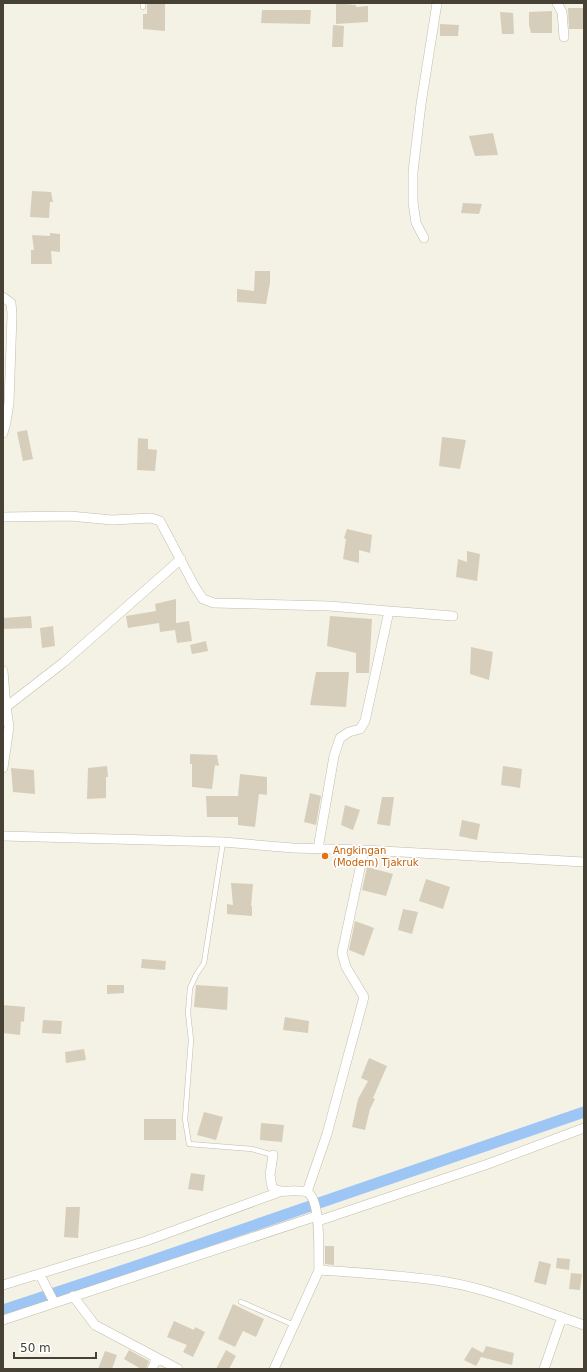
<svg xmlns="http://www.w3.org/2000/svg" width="587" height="1372" viewBox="0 0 587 1372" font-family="'DejaVu Sans',sans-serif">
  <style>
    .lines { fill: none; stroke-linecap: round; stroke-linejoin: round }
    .canal { stroke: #9ec6f4; stroke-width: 11 }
    .building { fill: #d6ceba }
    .lane-casing { stroke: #c2bdaa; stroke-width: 5.5 }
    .street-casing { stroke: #c2bdaa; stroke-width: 10 }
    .lane { stroke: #fff; stroke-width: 4.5 }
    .street { stroke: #fff; stroke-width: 9 }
    .food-dot { fill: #e8710a; stroke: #fff; stroke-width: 1.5 }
    .labels { text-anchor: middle; stroke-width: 3.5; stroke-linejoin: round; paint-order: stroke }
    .food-label { font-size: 10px; fill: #c56008; stroke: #fff; text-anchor: start }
  </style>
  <rect width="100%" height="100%" fill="#f4f1e5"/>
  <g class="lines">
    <!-- canal -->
    <path class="canal" d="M3 1310 130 1268 584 1112"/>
  </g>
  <!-- building -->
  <path class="building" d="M147 3H165V31L143 29V14H147Z
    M336 3 356 5V7L368 6V22L336 24Z
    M568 8H584V29H569Z
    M262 10H311L310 24 261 23Z
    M552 11V33H531L529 25V12Z
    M500 12 513 13 514 34H502Z
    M440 24 459 25 458 36H440Z
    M333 25 344 26 343 47H332Z
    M493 133 498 155 475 156 469 136Z
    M32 191 51 192 53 202H50L49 218 30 217Z
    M463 203 482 204 479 214 461 213Z
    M50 233 60 234V252L51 251 52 264H31V250H34L32 235 50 236Z
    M255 271H270V283L266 304 237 302V289L254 291Z
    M27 430 33 459 23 461 17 432Z
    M442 437 466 440 460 469 439 466Z
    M138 438 148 439V449L157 450 155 471 137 470Z
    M347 529 372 535 370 553 359 550V563L343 559 346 539 344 538Z
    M467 551 480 554 477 581 456 577 458 559 467 562Z
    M176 599V623L189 621 192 641 177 643 175 630 160 632 159 623 128 628 126 616 156 611 155 604Z
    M31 616 32 628 3 629V618Z
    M330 616 372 619 369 673H356V653L327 646Z
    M53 626 55 646 42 648 40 628Z
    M206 641 208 651 192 654 190 645Z
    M471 647 493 652 489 680 470 674Z
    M316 672H349L346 707 310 705Z
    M190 754 217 755 219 766 215 765 212 789 192 787V764H190Z
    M107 766 108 777H106V798L87 799 88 768Z
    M503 766 522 769 520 788 501 785Z
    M11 768 34 770 35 794 13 792Z
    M240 774 267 777V795L259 794 255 827 238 825V817H207L206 796H238Z
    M310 793 321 796 316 825 304 822Z
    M382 797H394L390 826 377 824Z
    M345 805 360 810 353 830 341 825Z
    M462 820 480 824 477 840 459 836Z
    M367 867 393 874 386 896 362 890Z
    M426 879 450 887 443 909 419 901Z
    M231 883 253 884 251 906H252V916L227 914V904L233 905Z
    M403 909 418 912 412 934 398 930Z
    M355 921 374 928 364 956 349 950Z
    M142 959 166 961 165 970 141 968Z
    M107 985H124V993L107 994Z
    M196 985 228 987 227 1010 194 1007Z
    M3 1005 25 1007 24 1022 21 1021 20 1035 3 1033Z
    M285 1017 309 1021 308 1033 283 1030Z
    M43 1020 62 1021 61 1034 42 1033Z
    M84 1049 86 1060 66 1063 65 1052Z
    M369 1058 387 1066 373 1098 375 1099 370 1109 365 1130 352 1127 358 1099 368 1081 361 1078Z
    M204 1112 223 1117 216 1140 197 1135Z
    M144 1119H176V1140H144Z
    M261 1123 284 1125 282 1142 260 1140Z
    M191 1173 205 1175 203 1191 188 1189Z
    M66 1207H80L78 1238 64 1237Z
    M325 1246H334V1265L325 1264Z
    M557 1258 570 1259 569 1270 556 1268Z
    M539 1261 551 1264 546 1285 534 1282Z
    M571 1273 582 1274 580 1290 569 1289Z
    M233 1304 264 1319 256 1337 243 1331 235 1347 218 1339Z
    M174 1321 194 1330 195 1327 205 1332 193 1357 183 1352 187 1345 167 1337Z
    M486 1346 514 1353 512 1365 481 1357 476 1366 464 1360 472 1347 483 1353Z
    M129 1350 149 1361 146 1369H141L124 1359Z
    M226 1350 236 1356 229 1369H216Z
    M105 1351 117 1355 112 1369H98Z"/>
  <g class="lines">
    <defs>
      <path id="lane" d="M143 7V3
        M223 842 204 963 196 975 190 988 188 1013 191 1040 185 1119 189 1144 252 1149 273 1155
        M241 1302 294 1325"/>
      <path id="street" d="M557 3 562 12 564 37
        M424 238 416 223 413 202V172L421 104 437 3
        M3 297 11 303 12 315 9 403 6 422 3 433
        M3 517 70 516 112 520 151 518 160 521 195 587 203 599 214 603 329 606 389 611 365 721 360 729 349 732 340 738 334 756 318 849
        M389 611 453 616
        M3 671 6 707 9 727 3 768
        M6 707 64 662 181 559
        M3 836 223 842 293 848 364 850 584 862
        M273 1155 270 1175 272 1187C278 1194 290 1190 298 1191 301 1191 305 1191 307 1192 322 1200 318 1255 319 1270 361 1273 405 1275 447 1282 494 1290 539 1310 584 1325
        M307 1192 327 1134 364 997 346 967 342 953 364 850
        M318 1221 488 1164 584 1128
        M40 1275 54 1302
        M3 1285 146 1241 282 1191
        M73 1296 95 1325 178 1369
        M3 1320 317 1216
        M152 1369 157 1358
        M274 1369 319 1270
        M544 1369 562 1317"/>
    </defs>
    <!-- lane casing -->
    <use href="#lane" class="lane-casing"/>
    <!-- street casing -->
    <use href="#street" class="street-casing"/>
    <!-- lane -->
    <use href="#lane" class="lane"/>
    <!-- street -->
    <use href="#street" class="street"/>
  </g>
  <!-- markers -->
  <circle class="food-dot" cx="325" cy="856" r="4"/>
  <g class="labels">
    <!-- food labels -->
    <g class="food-label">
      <text x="333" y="854">Angkingan<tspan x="333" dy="12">(Modern) Tjakruk</tspan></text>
    </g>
  </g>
  <!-- border -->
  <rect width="587" height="1372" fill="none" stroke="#464134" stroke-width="8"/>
  <!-- scale -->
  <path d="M14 1352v6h82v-6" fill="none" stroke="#464134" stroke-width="2"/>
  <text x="20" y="1352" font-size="12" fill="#464134" stroke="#ffffff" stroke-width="3" paint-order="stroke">50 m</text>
</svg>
